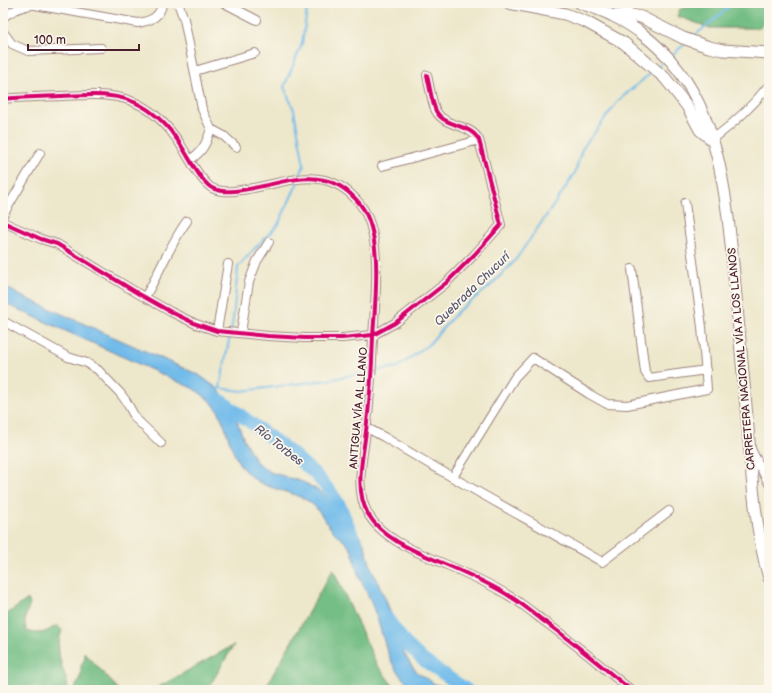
<svg xmlns="http://www.w3.org/2000/svg" width="772" height="693" viewBox="0 0 772 693" font-family="'Balsamiq Sans',sans-serif">
  <style>
    .forest { fill: #75be85; stroke: #606e58 }
    .water { fill: #71bbea; stroke: #5e6d8a }
    .lines { fill: none; stroke-linecap: round; stroke-linejoin: round }
    .stream { stroke: #71bbea; stroke-width: 2 }
    .river { stroke: #71bbea; stroke-width: 13 }
    .minor-casing { stroke: #9c837b; stroke-width: 10 }
    .highway-casing { stroke: #9c837b; stroke-width: 13 }
    .minor { stroke: #fff; stroke-width: 8 }
    .highway { stroke: #fff; stroke-width: 11 }
    .cycleway-casing { stroke: #fbf7ec; stroke-width: 6 }
    .cycleway { stroke: #d6006c; stroke-width: 4 }
    .labels { text-anchor: middle; stroke-width: 3.5; stroke-linejoin: round; paint-order: stroke }
    .street-label { font-size: 11px; fill: #4a1f2b; stroke: #fbf7ec }
    .water-label { font-size: 12px; font-style: italic; fill: #58566e; stroke: #fbf7ec }
  </style>
  <rect width="100%" height="100%" fill="#fbf7ec"/>
  <filter id="ink" filterUnits="userSpaceOnUse"><feTurbulence type="fractalNoise" baseFrequency=".025" numOctaves="2"/><feDisplacementMap in="SourceGraphic" scale="8" xChannelSelector="R" yChannelSelector="G"/><feConvolveMatrix kernelMatrix="1 2 1 2 8 2 1 2 1" color-interpolation-filters="sRGB"/></filter>
  <filter id="wash" filterUnits="userSpaceOnUse"><feTurbulence type="fractalNoise" baseFrequency=".012" numOctaves="4" result="noise"/><feDisplacementMap in="SourceGraphic" scale="16" xChannelSelector="R" yChannelSelector="G"/><feGaussianBlur stdDeviation="0.9" result="paint"/><feColorMatrix in="noise" values="0 0 0 0 0 0 0 0 0 0 0 0 0 0 0 0 0 1.4 0 .05"/><feComposite in="paint" operator="in"/></filter>
  <g filter="url(#wash)">
    <rect width="100%" height="100%" fill="#ede7cb"/>
    <!-- forest -->
    <path class="forest" d="M695 3H769V10L760 28H710L677 16 680 9 688 7Z
      M333 569 377 665 394 687 399 690H264Z
      M28 599 30 604C27 614 22 620 27 631 41 635 45 633 57 625L62 630C61 635 59 638 59 643 58 647 59 655 60 659 62 670 68 679 68 690H3V617Z
      M234 645 207 690H153Z
      M84 652 119 690H74L81 675V666L85 658Z"/>
    <!-- water -->
    <path class="water" d="M3 285 19 295 199 375 218 389 232 407 244 440 256 462 270 472 303 482 316 489 328 498 344 522 360 536 364 543 372 570 386 600 404 653 411 665 418 673 435 684 454 690C435 690 418 693 403 679 386 661 383 632 374 610 370 597 363 586 358 574 355 566 355 555 350 548 346 541 338 537 333 531 321 517 319 505 300 497 282 489 261 488 246 472 231 457 229 433 220 415 215 403 202 394 192 388L6 304 3 302Z"/>
    <g class="lines">
      <!-- stream -->
      <path class="stream" d="M693 37 734 3
        M672 55 685 44
        M658 67 665 60
        M300 176 304 165 294 110 284 87 302 44 308 3
        M231 331 233 319 238 267 257 246 278 225 298 182
        M373 371 398 367 429 344 459 310 488 288 514 262 560 196 575 173 582 149 619 100 652 72
        M220 388 230 335
        M217 390 219 388 242 391 327 380 369 372"/>
      <!-- river -->
      <path class="river" d="M219 399 290 452 315 474 330 491 339 504 355 541
        M387 618 405 643 423 660 467 690"/>
    </g>
  </g>
  <g filter="url(#ink)">
    <g class="lines">
      <defs>
        <path id="minor" d="M178 3 184 19 202 109 211 129C206 144 203 151 190 160
          M224 3 257 20
          M3 17C12 11 24 4 35 5L138 23C150 21 161 17 162 3
          M3 32 12 44 28 51 101 48
          M195 71 255 53
          M3 99C22 97 41 97 60 96 107 94 137 91 170 130 174 136 179 141 182 147 190 159 197 176 209 186 215 191 226 192 234 191 280 187 324 158 360 204 384 235 375 300 373 337 372 369 370 400 366 431 363 458 354 489 368 514 383 539 414 551 440 562 464 572 489 583 511 597 521 603 531 611 541 619 572 641 601 666 631 690
          M211 129 224 136 236 147
          M712 140C733 124 753 106 769 85
          M382 166 479 140
          M3 215 40 153
          M3 222 41 239 57 244 139 294 171 312 196 324 217 331 268 336 305 338H342L373 335 395 323 446 283 474 255 501 225 479 140C470 123 445 128 436 111 432 103 429 84 427 75
          M632 269 645 372 649 378 706 370
          M145 297C160 272 170 244 187 221
          M3 321 68 357 87 363 98 370 120 393 126 401 136 419 161 443
          M217 331 228 264
          M241 332 249 282 257 261 269 242
          M367 428 384 437C456 481 529 520 602 562L669 511
          M751 449 769 484
          M453 477 515 377 533 358 589 394 607 404 627 405 707 389 702 327 685 203"/>
        <path id="highway" d="M509 3 565 14 586 22 624 43 665 78 687 106 700 130 712 140
          M580 3C591 7 602 10 613 16 634 26 656 43 671 61 719 116 726 195 733 264 738 319 743 373 748 428 752 479 755 529 769 578
          M614 16 627 14 641 17 683 38 709 47 723 50 769 53"/>
      </defs>
      <!-- minor casing -->
      <use href="#minor" class="minor-casing"/>
      <!-- highway casing -->
      <use href="#highway" class="highway-casing"/>
      <!-- minor -->
      <use href="#minor" class="minor"/>
      <!-- highway -->
      <use href="#highway" class="highway"/>
      <defs>
        <path id="cycleway" d="M3 99C22 97 41 97 60 96 107 94 137 91 170 130 174 136 179 141 182 147 190 159 197 176 209 186 215 191 226 192 234 191 280 187 324 158 360 204 384 235 375 300 373 337 372 369 370 400 366 431 363 458 354 489 368 514 383 539 414 551 440 562 464 572 489 583 511 597 521 603 531 611 541 619 572 641 601 666 631 690
          M3 222 41 239 57 244 139 294 171 312 196 324 217 331 268 336 305 338H342L373 335 395 323 446 283 474 255 501 225 479 140C470 123 445 128 436 111 432 103 429 84 427 75"/>
      </defs>
      <!-- cycleway casing -->
      <use href="#cycleway" class="cycleway-casing"/>
      <!-- cycleway -->
      <use href="#cycleway" class="cycleway"/>
    </g>
  </g>
  <g class="labels">
    <!-- street labels -->
    <g class="street-label">
      <text transform="translate(741 359) rotate(-95)" y="4">CARRETERA NACIONAL VÍA A LOS LLANOS</text>
      <text transform="translate(358 408) rotate(-85)" y="4">ANTIGUA VÍA AL LLANO</text>
    </g>
    <!-- water labels -->
    <g class="water-label">
      <text transform="translate(472 289) rotate(-44)" y="4">Quebrada Chucurí</text>
      <text transform="translate(279 445) rotate(38)" y="4">Río Torbes</text>
    </g>
  </g>
  <!-- margin -->
  <rect width="772" height="693" fill="none" stroke="#fbf7ec" stroke-width="16"/>
  <!-- scale -->
  <path d="M28 44v6h111v-6" fill="none" stroke="#4a1f2b" stroke-width="2"/>
  <text x="34" y="44" font-size="12" fill="#4a1f2b" stroke="#fbf7ec" stroke-width="3" paint-order="stroke">100 m</text>
</svg>
